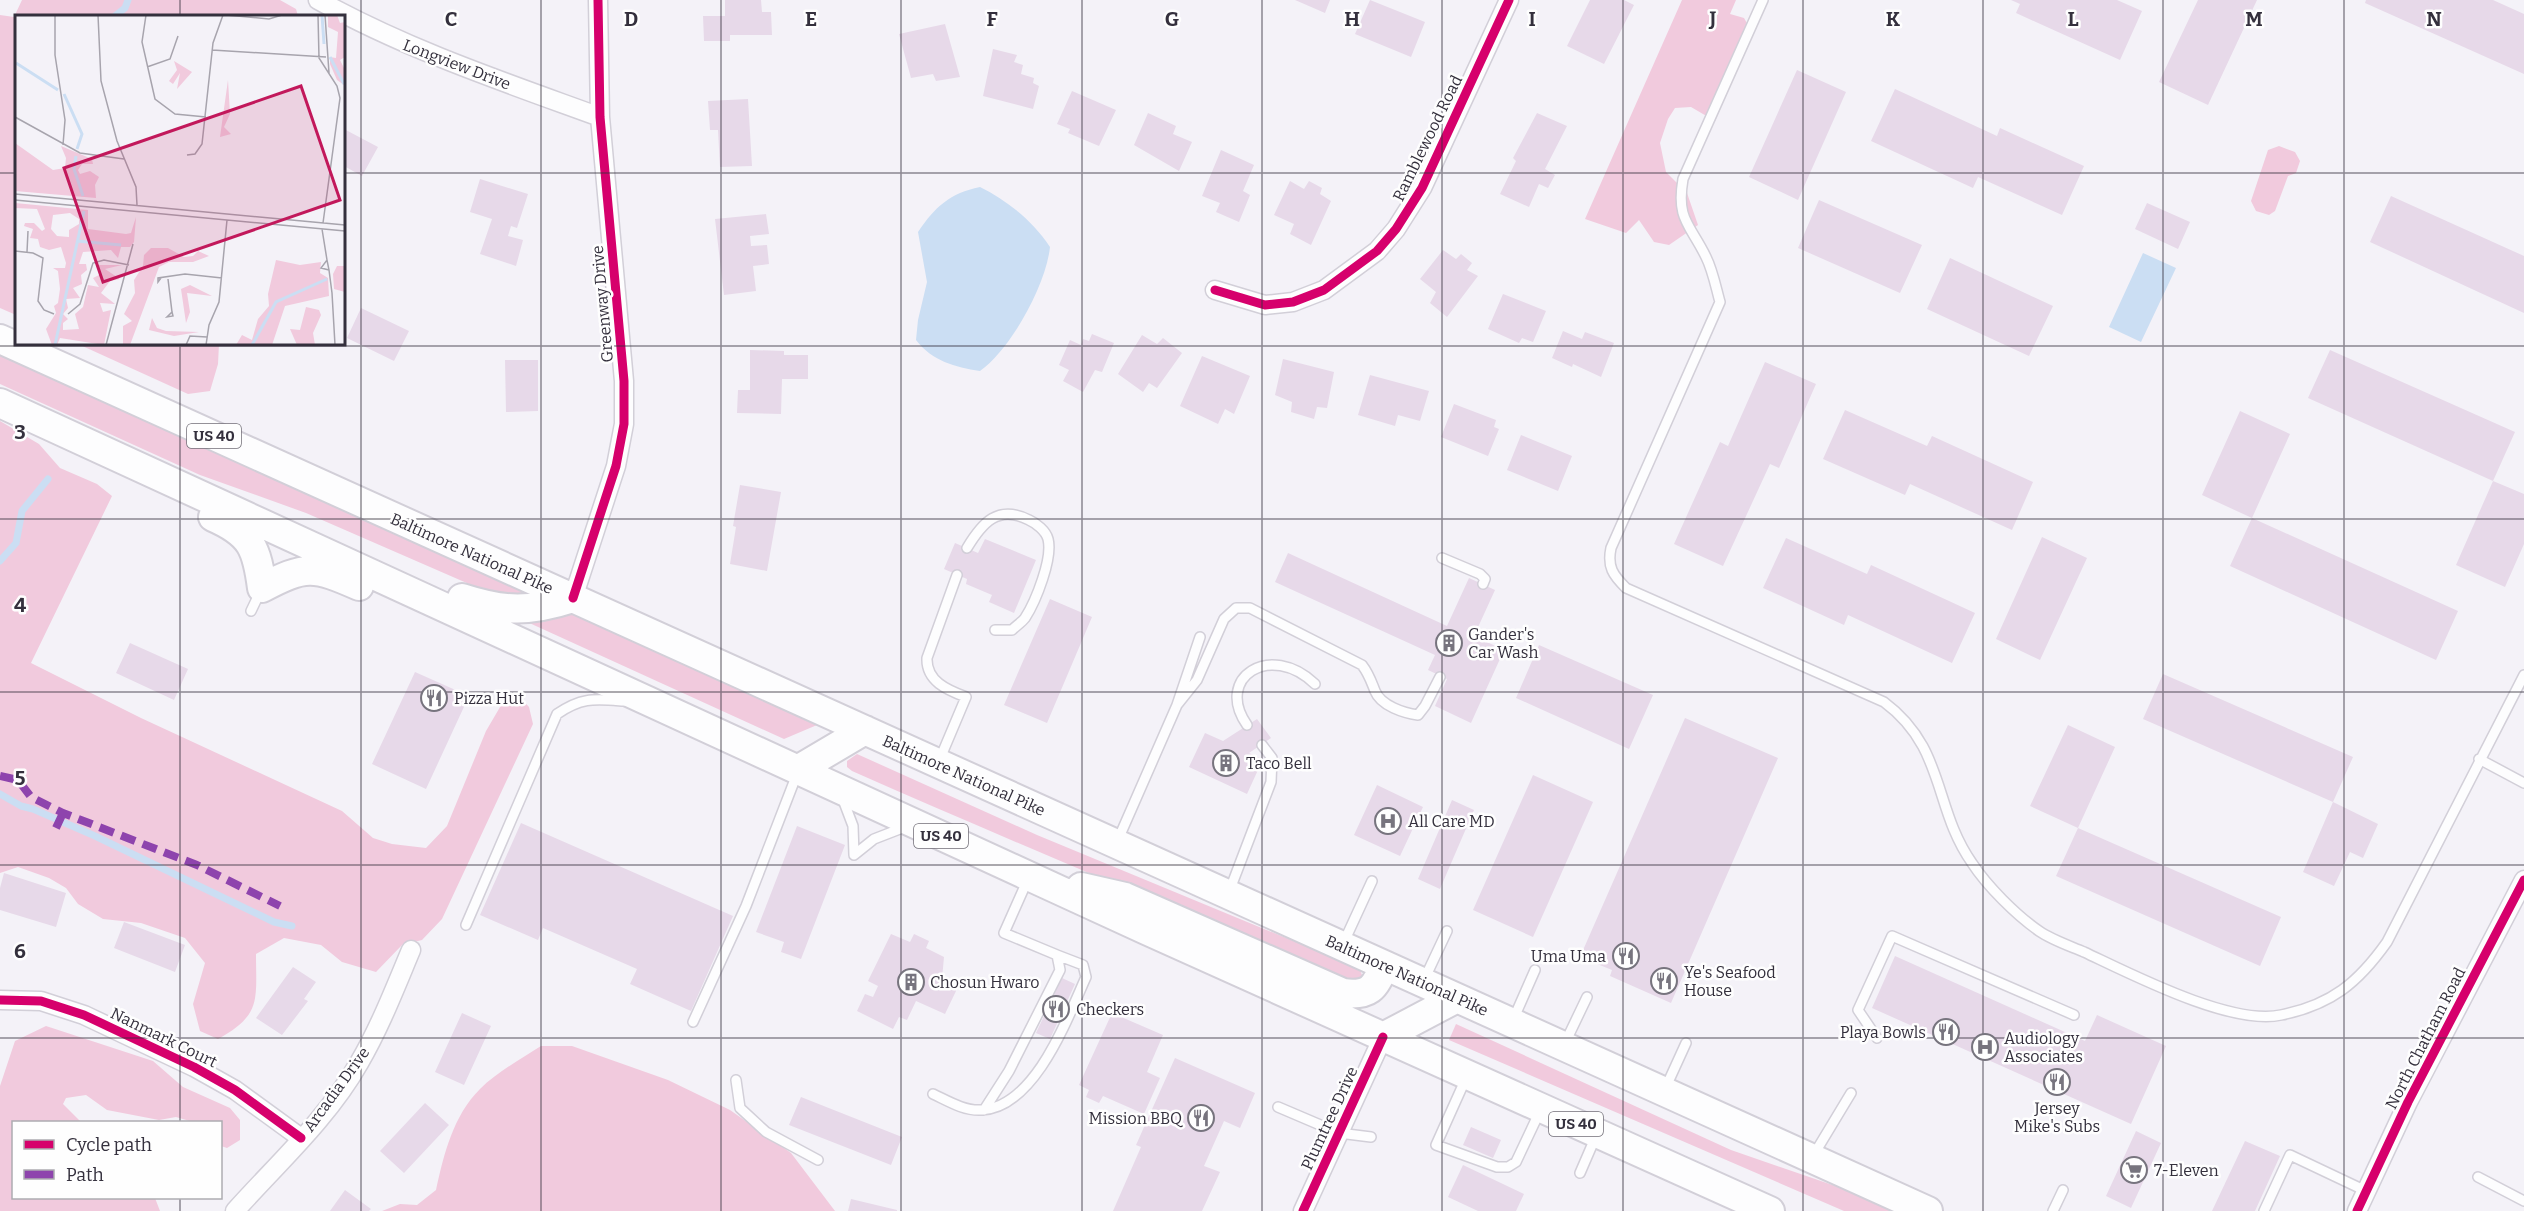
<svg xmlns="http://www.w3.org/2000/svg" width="2524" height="1211" viewBox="0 0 2524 1211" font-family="Bitter,serif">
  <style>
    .green { fill: #f1cadd }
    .water { fill: #cbdef3 }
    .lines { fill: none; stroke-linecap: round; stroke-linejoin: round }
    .stream { stroke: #cbdef3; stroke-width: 7 }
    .building { fill: #e7d9e9 }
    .lane-casing { stroke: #d2cfd8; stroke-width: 12 }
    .street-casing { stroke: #d2cfd8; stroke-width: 21 }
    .primary-casing { stroke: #d2cfd8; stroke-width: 32 }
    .lane { stroke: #fdfdfe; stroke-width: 9 }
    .street { stroke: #fdfdfe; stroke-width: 18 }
    .primary { stroke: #fdfdfe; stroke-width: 28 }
    .quiet { stroke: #8e44ad; stroke-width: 8; stroke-dasharray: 15 8; stroke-linecap: butt }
    .cycleway-casing { stroke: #fefefe; stroke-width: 13 }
    .cycleway { stroke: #d6006c; stroke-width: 9 }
    .grid { fill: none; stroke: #34303d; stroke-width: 1.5; stroke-opacity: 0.55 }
    .labels { text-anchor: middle; stroke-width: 5; stroke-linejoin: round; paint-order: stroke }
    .shield { fill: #fefefe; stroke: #716e77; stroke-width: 1.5 }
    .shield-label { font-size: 15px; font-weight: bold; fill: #34303d }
    .street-label { font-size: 16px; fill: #34303d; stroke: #fefefe }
    .poi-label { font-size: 16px; fill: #34303d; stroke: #fefefe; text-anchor: start }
    .inset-river { fill: none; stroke: #cbdef3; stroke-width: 3 }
    .inset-road { fill: none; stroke: #a7a4ad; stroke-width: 1.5 }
    .view { fill: #c2185b; fill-opacity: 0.15; stroke: #c2185b; stroke-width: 3 }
    .inset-edge { fill: none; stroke: #34303d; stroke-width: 3 }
    .grid-label { font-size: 20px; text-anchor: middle; font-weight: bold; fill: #34303d; stroke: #fefefe; stroke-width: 5; stroke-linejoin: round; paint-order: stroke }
  </style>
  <rect width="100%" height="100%" fill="#f4f2f8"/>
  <!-- green -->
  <path class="green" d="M22 0H280L296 9 298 16H16V315L0 308V15L14 17Z
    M1682 0H1736L1730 14 1744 18 1753 34 1715 121 1691 107 1675 108 1668 119 1660 143 1666 172 1687 193 1698 225 1669 245 1654 242 1639 220 1626 233 1585 219Z
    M2279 146 2295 152 2300 161 2296 173 2288 176 2275 211 2269 215 2256 211 2251 201 2268 150Z
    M78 344H219L218 364 210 391 188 394Z
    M0 355 527 591V594L523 597 492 594 306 513 200 475 0 384Z
    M0 421 39 444 60 468 97 484 112 496 31 663 141 718 342 811 373 838 392 844 426 848 447 826 486 731 503 702 519 696 529 707 533 724 442 919 422 940 402 945 376 972 342 962 321 945 284 938 256 954C256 999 262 1015 218 1039L200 1031 193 1004 205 963 185 938 141 923 103 919 78 904 66 888 49 878 18 867 0 873Z
    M565 610 817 725 784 739 525 621Z
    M857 754 1037 835 1349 964 1360 970 1362 975 1359 982 1350 985C1184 912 1017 844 852 771L847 767V761Z
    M1456 1024 1731 1150 1850 1191 1894 1211H1844L1449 1040Z
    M46 1026 153 1061 183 1087 230 1108 240 1120V1140L227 1148 221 1146 220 1122H193L176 1117 159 1120 107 1110 86 1095 66 1098 63 1104 81 1122H14V1198H155L160 1211H0V1086L15 1041Z
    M541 1046H572L668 1080 730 1110 791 1153 835 1211H382L400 1204 417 1205 436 1190C444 1154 453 1116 480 1089 497 1072 521 1059 541 1046Z"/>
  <!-- water -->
  <path class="water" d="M980 187C1008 201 1033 221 1050 247 1046 285 1011 349 980 371 955 367 932 361 916 340L918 320 927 282 918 232C935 207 950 193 980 187Z
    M2143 253 2176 268 2141 342 2109 327Z"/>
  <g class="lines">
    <!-- stream -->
    <path class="stream" d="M115 16 125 8 128 0
      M0 561 16 543 22 511 48 479
      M0 794 21 806 33 809 95 836 274 922 292 926"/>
  </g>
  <!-- building -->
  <path class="building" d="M725 0H761L762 12H771L772 35H730V41H704L703 16H725Z
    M1295 0H1330L1325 13Z
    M1370 0 1425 22 1411 57 1355 34Z
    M1590 0H1624L1634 5 1604 64 1567 46Z
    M2011 0H2117L2142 11 2120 60 2016 13 2020 4Z
    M2198 0H2257L2208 105 2159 82Z
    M2366 0H2493L2524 14V74L2365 3Z
    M945 24 960 77 936 81 933 74 911 78 899 34Z
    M993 49 1017 55 1014 62 1023 65 1021 74 1034 78 1033 83 1039 86 1033 109 983 96Z
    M1797 70 1846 92 1798 200 1749 177Z
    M1895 89 1997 136 2000 128 2084 166 2062 215 1978 177 1973 188 1871 141Z
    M1072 91 1116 110 1099 146 1068 133 1070 129 1057 124Z
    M748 99 752 166 720 167 718 130H710L708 101Z
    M1148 113 1176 126 1173 134 1192 142 1179 171 1134 145Z
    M1537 113 1567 126 1545 169 1555 175 1548 188 1539 184 1529 207 1500 194 1516 161 1513 158Z
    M344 129 378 147 362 176 344 166Z
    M1221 150 1254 165 1243 191 1250 195 1239 222 1216 212 1220 203 1202 196Z
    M480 179 528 194 517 228 511 226 508 236 523 240 516 266 480 254 492 219 470 212Z
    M1290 181 1304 189 1309 181 1322 188 1320 194 1331 201 1311 245 1290 234 1294 224 1274 215Z
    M2391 196 2524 256V313L2370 242Z
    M1819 200 1922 245 1900 293 1798 248Z
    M2147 203 2190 222 2178 249 2135 229Z
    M766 214 769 234 750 236 751 246 767 245 769 264 753 266 756 291 724 295 715 219Z
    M1443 250 1456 259 1461 254 1472 263 1467 270 1478 276 1447 317 1430 303 1436 292 1420 279Z
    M1950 258 2053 306 2029 356 1927 309Z
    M1503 294 1546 311 1533 342 1522 338 1519 343 1488 329Z
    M361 308 409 331 394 361 347 338Z
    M1563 331 1582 339 1585 332 1614 343 1601 377 1573 364 1572 367 1552 358Z
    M1092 334 1114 343 1102 372 1095 370 1083 392 1063 381 1069 370 1059 365 1070 340 1081 345 1083 339 1089 341Z
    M1142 335 1157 344 1163 338 1182 353 1157 388 1149 383 1143 392 1118 374Z
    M750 350 784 351V355H808V379H782L781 414 737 413 738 390H750Z
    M2330 350 2515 432 2493 481 2308 398Z
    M1202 356 1250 376 1234 414 1225 409 1218 424 1180 406Z
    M1283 359 1334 372 1327 408 1317 407 1314 419 1291 412 1292 402 1275 395Z
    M505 360H538V411L506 412Z
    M1765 362 1816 384 1779 468 1770 464 1723 566 1674 544 1720 442 1728 446Z
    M1370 375 1429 391 1420 421 1398 415 1395 426 1358 415Z
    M1454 404 1496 420 1494 427 1499 429 1488 456 1441 437Z
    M1845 410 1927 446 1932 436 2033 482 2012 530 1910 484 1905 495 1823 459Z
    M2240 411 2290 434 2252 518 2202 495Z
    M1521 435 1572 456 1558 491 1507 470Z
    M2493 481 2524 494V544L2505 587 2456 565Z
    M740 485 781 492 767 571 730 564 736 527 733 526Z
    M2252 518 2458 611 2436 660 2230 566Z
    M2042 537 2087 558 2040 660 1996 639Z
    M1786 538 1867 574 1871 565 1975 613 1952 663 1848 615 1844 625 1763 588Z
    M985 539 1036 560 1014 613 989 602 992 595 966 584 967 579 944 569 955 543 978 553Z
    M1288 553 1447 626 1469 578 1495 590 1474 636 1504 650 1471 723 1435 706 1447 679 1428 670 1435 655 1275 582Z
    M1050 599 1092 617 1047 723 1004 705Z
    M130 643 188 669 174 700 116 673Z
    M1539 645 1653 695 1629 749 1516 698Z
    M415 672 469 696 426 789 372 764Z
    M2163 674 2353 757 2333 802 2378 824 2363 858 2350 852 2334 886 2303 872 2333 802 2143 719Z
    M1685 718 1778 758 1671 1003 1610 976 1612 970 1580 957Z
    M1257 719 1271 738 1249 753 1263 759 1247 794 1189 767 1205 733 1223 741Z
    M2068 725 2115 747 2078 828 2030 806Z
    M1533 775 1593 802 1533 937 1473 910Z
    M1377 785 1423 807 1400 856 1354 835Z
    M1452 800 1474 810 1440 889 1418 879Z
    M521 823 733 916 691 1011 630 984 637 969 543 928 538 940 480 915Z
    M797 826 845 845 801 959 781 952 784 942 756 932Z
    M2078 828 2281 917 2260 966 2056 876Z
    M4 873 66 893 56 927 0 910V888Z
    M124 922 185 945 175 972 114 948Z
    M891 934 910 942 914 934 929 941 926 948 944 957 942 979 954 983 956 991 945 1014 916 1001 907 1020 899 1017 893 1029 857 1011 865 994 873 997 878 986 868 981Z
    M1895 956 2085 1041 2097 1015 2166 1046 2131 1124 1872 1008Z
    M293 967 316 982 304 999 308 1001 282 1035 256 1018Z
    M1062 978 1075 984 1050 1039 1036 1033Z
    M462 1013 491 1026 464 1085 435 1072Z
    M1112 1013 1163 1035 1147 1072 1160 1078 1144 1114 1103 1096 1099 1103 1086 1097 1089 1090 1079 1085Z
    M1175 1058 1255 1093 1240 1128 1224 1121 1204 1166 1220 1172 1202 1211H1113L1141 1147 1136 1145Z
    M801 1097 902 1137 891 1165 789 1125Z
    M425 1103 449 1125 404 1173 380 1151Z
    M1471 1127 1501 1140 1493 1158 1463 1145Z
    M2136 1131 2161 1143 2131 1208 2106 1196Z
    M2245 1141 2280 1156 2255 1211H2212Z
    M1463 1165 1524 1194 1516 1211H1478L1448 1197Z
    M345 1190 371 1209 369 1211H330Z
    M851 1199 897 1210V1211H848Z"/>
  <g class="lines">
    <defs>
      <path id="lane" d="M1763 0 1683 179C1676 220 1690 224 1706 257 1713 271 1716 288 1720 302L1611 548C1607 567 1613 575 1626 588L1884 702C1946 748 1933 808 1972 863 1987 886 2016 915 2039 931 2052 940 2070 946 2084 952 2131 974 2231 1026 2281 1015 2331 1005 2358 983 2387 942L2524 675
        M967 548C982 523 998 504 1029 520 1036 523 1046 531 1048 539 1053 558 1036 601 1025 618 1022 622 1016 626 1012 630H995
        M1442 558 1480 574 1485 579 1483 584
        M251 611 261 590
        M1177 705 1197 680 1224 619 1236 608H1250L1362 665C1369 674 1371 681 1375 691 1381 706 1404 713 1418 715L1425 706 1440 677
        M1247 725C1214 678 1270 641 1315 684
        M2479 759 2524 783
        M939 761 966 697C947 690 926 681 927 658L957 575
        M842 797 853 826 854 855 874 839 905 827
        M1117 842 1177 705 1200 637
        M1229 892 1271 782 1272 758 1262 745
        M466 925 557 714C582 697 594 699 624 701
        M1343 944 1372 881
        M1424 980 1447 931
        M1513 1020 1535 970
        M693 1022 746 906 797 774
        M1877 1038 1858 1010 1892 936 2074 1015
        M1565 1043 1587 997
        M1467 1076 1436 1145 1497 1167H1508L1516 1162 1540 1111
        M736 1080 740 1108 766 1132 818 1160
        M1665 1089 1686 1043
        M933 1094C948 1101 964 1111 981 1110 1035 1108 1068 1017 1086 977L1083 965 1057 955
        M1278 1107 1339 1133 1371 1137
        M984 1110 1009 1071 1060 970 1057 955 1004 933 1028 879
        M1813 1156 1851 1093
        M1580 1173 1596 1136
        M2478 1177 2524 1201
        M2053 1211 2063 1190
        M2264 1211 2290 1155 2366 1191"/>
      <path id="street" d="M318 0C408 50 504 82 600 117
        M1215 290 1265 305 1293 302 1324 290 1377 251 1396 229 1422 188 1509 0
        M573 598 616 466 624 424V381L600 117 598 0
        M0 1000 41 1001 84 1015 194 1067 235 1090 301 1138
        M235 1211C277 1164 328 1118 359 1063 380 1027 395 988 411 950
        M1303 1211 1383 1037
        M2357 1211 2408 1102 2524 880"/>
      <path id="primary" d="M0 339 1928 1211
        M0 403 1146 930 1770 1211
        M213 517C252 534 257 549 262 588 305 565 314 566 359 586
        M462 598C505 612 530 612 573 598
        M799 769 865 730
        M1081 887 1125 897 1343 993C1369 996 1375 989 1384 965
        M1383 1037 1457 998"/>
    </defs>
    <!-- lane casing -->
    <use href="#lane" class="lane-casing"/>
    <!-- street casing -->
    <use href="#street" class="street-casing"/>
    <!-- primary casing -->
    <use href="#primary" class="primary-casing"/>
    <!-- lane -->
    <use href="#lane" class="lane"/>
    <!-- street -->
    <use href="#street" class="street"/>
    <!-- primary -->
    <use href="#primary" class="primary"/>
    <!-- quiet -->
    <path class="quiet" d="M0 776 18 780 31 797 63 813 197 865 280 906
      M56 828 63 813"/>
    <defs>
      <path id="cycleway" d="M1215 290 1265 305 1293 302 1324 290 1377 251 1396 229 1422 188 1509 0
        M573 598 616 466 624 424V381L600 117 598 0
        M0 1000 41 1001 84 1015 194 1067 235 1090 301 1138
        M1303 1211 1383 1037
        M2357 1211 2408 1102 2524 880"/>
    </defs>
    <!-- cycleway casing -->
    <use href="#cycleway" class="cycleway-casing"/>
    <!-- cycleway -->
    <use href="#cycleway" class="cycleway"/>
  </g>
  <!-- grid -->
  <path class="grid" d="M180 0V16M361 0V1211M541 0V1211M721 0V1211M901 0V1211M1082 0V1211M1262 0V1211M1442 0V1211M1623 0V1211M1803 0V1211M1983 0V1211M2163 0V1211M2344 0V1211M0 173H16M344 173H2524M180 344V1122M0 346H2524M0 519H2524M0 692H2524M0 865H2524M0 1038H2524M180 1198V1211"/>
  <!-- icons -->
  <defs>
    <symbol id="building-ring" viewBox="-11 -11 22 22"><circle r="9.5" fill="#fefefe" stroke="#77747e" stroke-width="1.5"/><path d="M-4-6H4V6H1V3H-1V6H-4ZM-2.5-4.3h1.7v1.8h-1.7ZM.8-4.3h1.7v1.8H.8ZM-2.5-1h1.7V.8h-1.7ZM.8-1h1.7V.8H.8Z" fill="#77747e"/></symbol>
    <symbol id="restaurant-ring" viewBox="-11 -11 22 22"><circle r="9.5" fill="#fefefe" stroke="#77747e" stroke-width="1.5"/><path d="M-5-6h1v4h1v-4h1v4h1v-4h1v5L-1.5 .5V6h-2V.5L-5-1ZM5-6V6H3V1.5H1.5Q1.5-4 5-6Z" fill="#77747e"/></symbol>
    <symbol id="hospital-ring" viewBox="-11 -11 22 22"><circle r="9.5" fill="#fefefe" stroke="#77747e" stroke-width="1.5"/><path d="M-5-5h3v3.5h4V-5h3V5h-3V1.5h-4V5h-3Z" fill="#77747e"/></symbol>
    <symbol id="supermarket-ring" viewBox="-11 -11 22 22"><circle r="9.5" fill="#fefefe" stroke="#77747e" stroke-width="1.5"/><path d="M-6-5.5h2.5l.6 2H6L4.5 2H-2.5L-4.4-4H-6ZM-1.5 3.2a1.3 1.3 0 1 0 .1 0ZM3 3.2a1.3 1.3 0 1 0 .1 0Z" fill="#77747e"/></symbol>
  </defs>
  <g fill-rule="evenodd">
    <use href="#building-ring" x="1434" y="628" width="30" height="30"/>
    <use href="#restaurant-ring" x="419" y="683" width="30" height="30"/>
    <use href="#building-ring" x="1211" y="748" width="30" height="30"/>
    <use href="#hospital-ring" x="1373" y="806" width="30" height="30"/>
    <use href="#restaurant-ring" x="1611" y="941" width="30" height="30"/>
    <use href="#restaurant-ring" x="1649" y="966" width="30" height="30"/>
    <use href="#building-ring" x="896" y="967" width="30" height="30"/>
    <use href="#restaurant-ring" x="1041" y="994" width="30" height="30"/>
    <use href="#restaurant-ring" x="1931" y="1017" width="30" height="30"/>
    <use href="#hospital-ring" x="1970" y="1032" width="30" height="30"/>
    <use href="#restaurant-ring" x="2042" y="1067" width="30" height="30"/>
    <use href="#restaurant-ring" x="1186" y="1103" width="30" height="30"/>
    <use href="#supermarket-ring" x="2119" y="1155" width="30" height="30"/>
  </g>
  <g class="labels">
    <!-- shield labels -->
    <g class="shield">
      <rect x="187" y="424" width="54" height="24" rx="4.5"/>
      <rect x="914" y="824" width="54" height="24" rx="4.5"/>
      <rect x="1549" y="1112" width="54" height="24" rx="4.5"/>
    </g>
    <g class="shield-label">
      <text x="214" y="441">US 40</text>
      <text x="941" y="841">US 40</text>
      <text x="1576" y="1129">US 40</text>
    </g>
    <!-- street labels -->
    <g class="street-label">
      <text transform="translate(457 64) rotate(21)" y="6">Longview Drive</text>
      <text transform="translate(1427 138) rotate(-64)" y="6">Ramblewood Road</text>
      <text transform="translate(602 304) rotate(-95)" y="6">Greenway Drive</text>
      <text transform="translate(472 553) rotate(24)" y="6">Baltimore National Pike</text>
      <text transform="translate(964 775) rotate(24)" y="6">Baltimore National Pike</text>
      <text transform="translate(1407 975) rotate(24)" y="6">Baltimore National Pike</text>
      <text transform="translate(164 1037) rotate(26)" y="6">Nanmark Court</text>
      <text transform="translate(2425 1038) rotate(-63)" y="6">North Chatham Road</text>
      <text transform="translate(336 1089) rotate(-54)" y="6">Arcadia Drive</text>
      <text transform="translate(1329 1118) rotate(-65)" y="6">Plumtree Drive</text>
    </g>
    <!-- poi labels -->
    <g class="poi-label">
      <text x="1468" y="640">Gander's<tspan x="1468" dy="18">Car Wash</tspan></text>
      <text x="454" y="704">Pizza Hut</text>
      <text x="1246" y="769">Taco Bell</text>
      <text x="1408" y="827">All Care MD</text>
      <text x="1606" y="962" text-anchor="end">Uma Uma</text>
      <text x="1684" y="978">Ye's Seafood<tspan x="1684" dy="18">House</tspan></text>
      <text x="930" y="988">Chosun Hwaro</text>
      <text x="1076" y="1015">Checkers</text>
      <text x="1926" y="1038" text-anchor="end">Playa Bowls</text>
      <text x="2004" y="1044">Audiology<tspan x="2004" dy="18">Associates</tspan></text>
      <text x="2057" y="1114" text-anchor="middle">Jersey<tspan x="2057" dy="18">Mike's Subs</tspan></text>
      <text x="1182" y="1124" text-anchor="end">Mission BBQ</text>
      <text x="2154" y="1176">7-Eleven</text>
    </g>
  </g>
  <!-- overview -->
  <g transform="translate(15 15)">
    <rect width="330" height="330" fill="#f4f2f8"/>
    <path d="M313 0H322L325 8 330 7V42L325 45 330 55 329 70 322 65 315 49V42L321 43 323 17 313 12ZM159 46 177 57 162 74 165 58 158 69 154 66 162 55ZM213 65 215 99 209 112 216 119 205 122ZM0 128 38 155 50 153 51 143 46 131 77 144 78 149H67L63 155 65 159 75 156 84 162 80 170 81 183 0 176ZM0 188 73 195V214L111 219 116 218 121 202 119 227 115 232H106L103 243 96 235 68 237 64 249H71L72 255 66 260 67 269 58 273 65 283 51 284 53 293 48 299 53 304 48 308V315L64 314 60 299 68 292 73 270 84 272 78 263 84 260V250H107L90 254 105 264 95 266 86 278 100 289 85 288 88 297 96 295 89 330 45 323 42 330H37L31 314 41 298 39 291 43 288 45 274 43 256 38 253H50L51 248 46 232 34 235 25 232 23 224 15 223 18 214 9 211 10 208H19L27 216 30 214 22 194 0 193ZM55 198 64 204V209L54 215V222L42 221 36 214 38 200ZM153 233 169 242 178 241 183 236 194 241 178 247H154L144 252 115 330H108V311L117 306 109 299 120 278 119 265 128 251 129 240 136 233ZM261 245 285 250 306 247 305 258 313 263 314 281 270 291 257 330H221L227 320 237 325 243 304 254 291 253 279ZM322 251H330V277L319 274 318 259ZM175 270 197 281 172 278 175 297 171 308 166 274ZM291 292 304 295 306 300 298 318 300 330H282L275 314 285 315ZM137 303 142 313 151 316 184 317 159 321 134 315Z" fill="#f1cadd" fill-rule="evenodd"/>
    <path class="inset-river" d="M307 0 309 29M315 42 329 69M1 48 43 75M49 79 67 119 62 134M61 141 59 154 68 181M62 226 106 230M40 330 69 196M237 330 261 287 312 264"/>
    <path class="inset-road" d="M40 0V40L50 105 48 130M83 0 86 66 102 126 121 172 122 190M131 0 127 27 140 84 160 99 191 102M211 0 254 4 267 0M303 0 304 43 322 71 325 83 308 208M310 0 314 58M197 35 311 42M132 52 155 44 163 21M0 102 65 138 109 144M172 140 180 139 187 129 198 28 208 0M0 179 330 210M0 185 330 216M307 214 312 245M0 236 18 238 28 243 23 286 29 295 39 299M12 237 13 216M314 255 306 253 312 245 314 255 317 278 320 330M146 263 143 267V263L170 259 207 263M153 264 157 297 158 301 152 302 157 297M53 299 65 289 78 248 89 245 114 250M91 330 118 229M171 330 175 321 192 322M191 330 194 310 204 287 212 205"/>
    <path class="view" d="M286 71 325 185 88 267 49 153Z"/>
    <rect width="330" height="330" class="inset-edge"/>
  </g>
  <g class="grid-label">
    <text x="451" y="26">C</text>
    <text x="631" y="26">D</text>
    <text x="811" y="26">E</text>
    <text x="992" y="26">F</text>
    <text x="1172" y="26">G</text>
    <text x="1352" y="26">H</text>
    <text x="1532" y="26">I</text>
    <text x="1713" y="26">J</text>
    <text x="1893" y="26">K</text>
    <text x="2073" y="26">L</text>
    <text x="2254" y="26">M</text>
    <text x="2434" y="26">N</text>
    <text x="20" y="439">3</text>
    <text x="20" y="612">4</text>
    <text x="20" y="785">5</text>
    <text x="20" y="958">6</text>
  </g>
  <!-- legend -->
  <rect x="12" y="1121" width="210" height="78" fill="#fefefe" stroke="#adacb1" stroke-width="1.5"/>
  <rect x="24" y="1140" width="30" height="9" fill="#d6006c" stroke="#adacb1" stroke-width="1.5"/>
  <text x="66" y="1151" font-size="18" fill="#34303d">Cycle path</text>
  <rect x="24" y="1170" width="30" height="9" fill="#8e44ad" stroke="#adacb1" stroke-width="1.5"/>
  <text x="66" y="1181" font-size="18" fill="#34303d">Path</text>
</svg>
